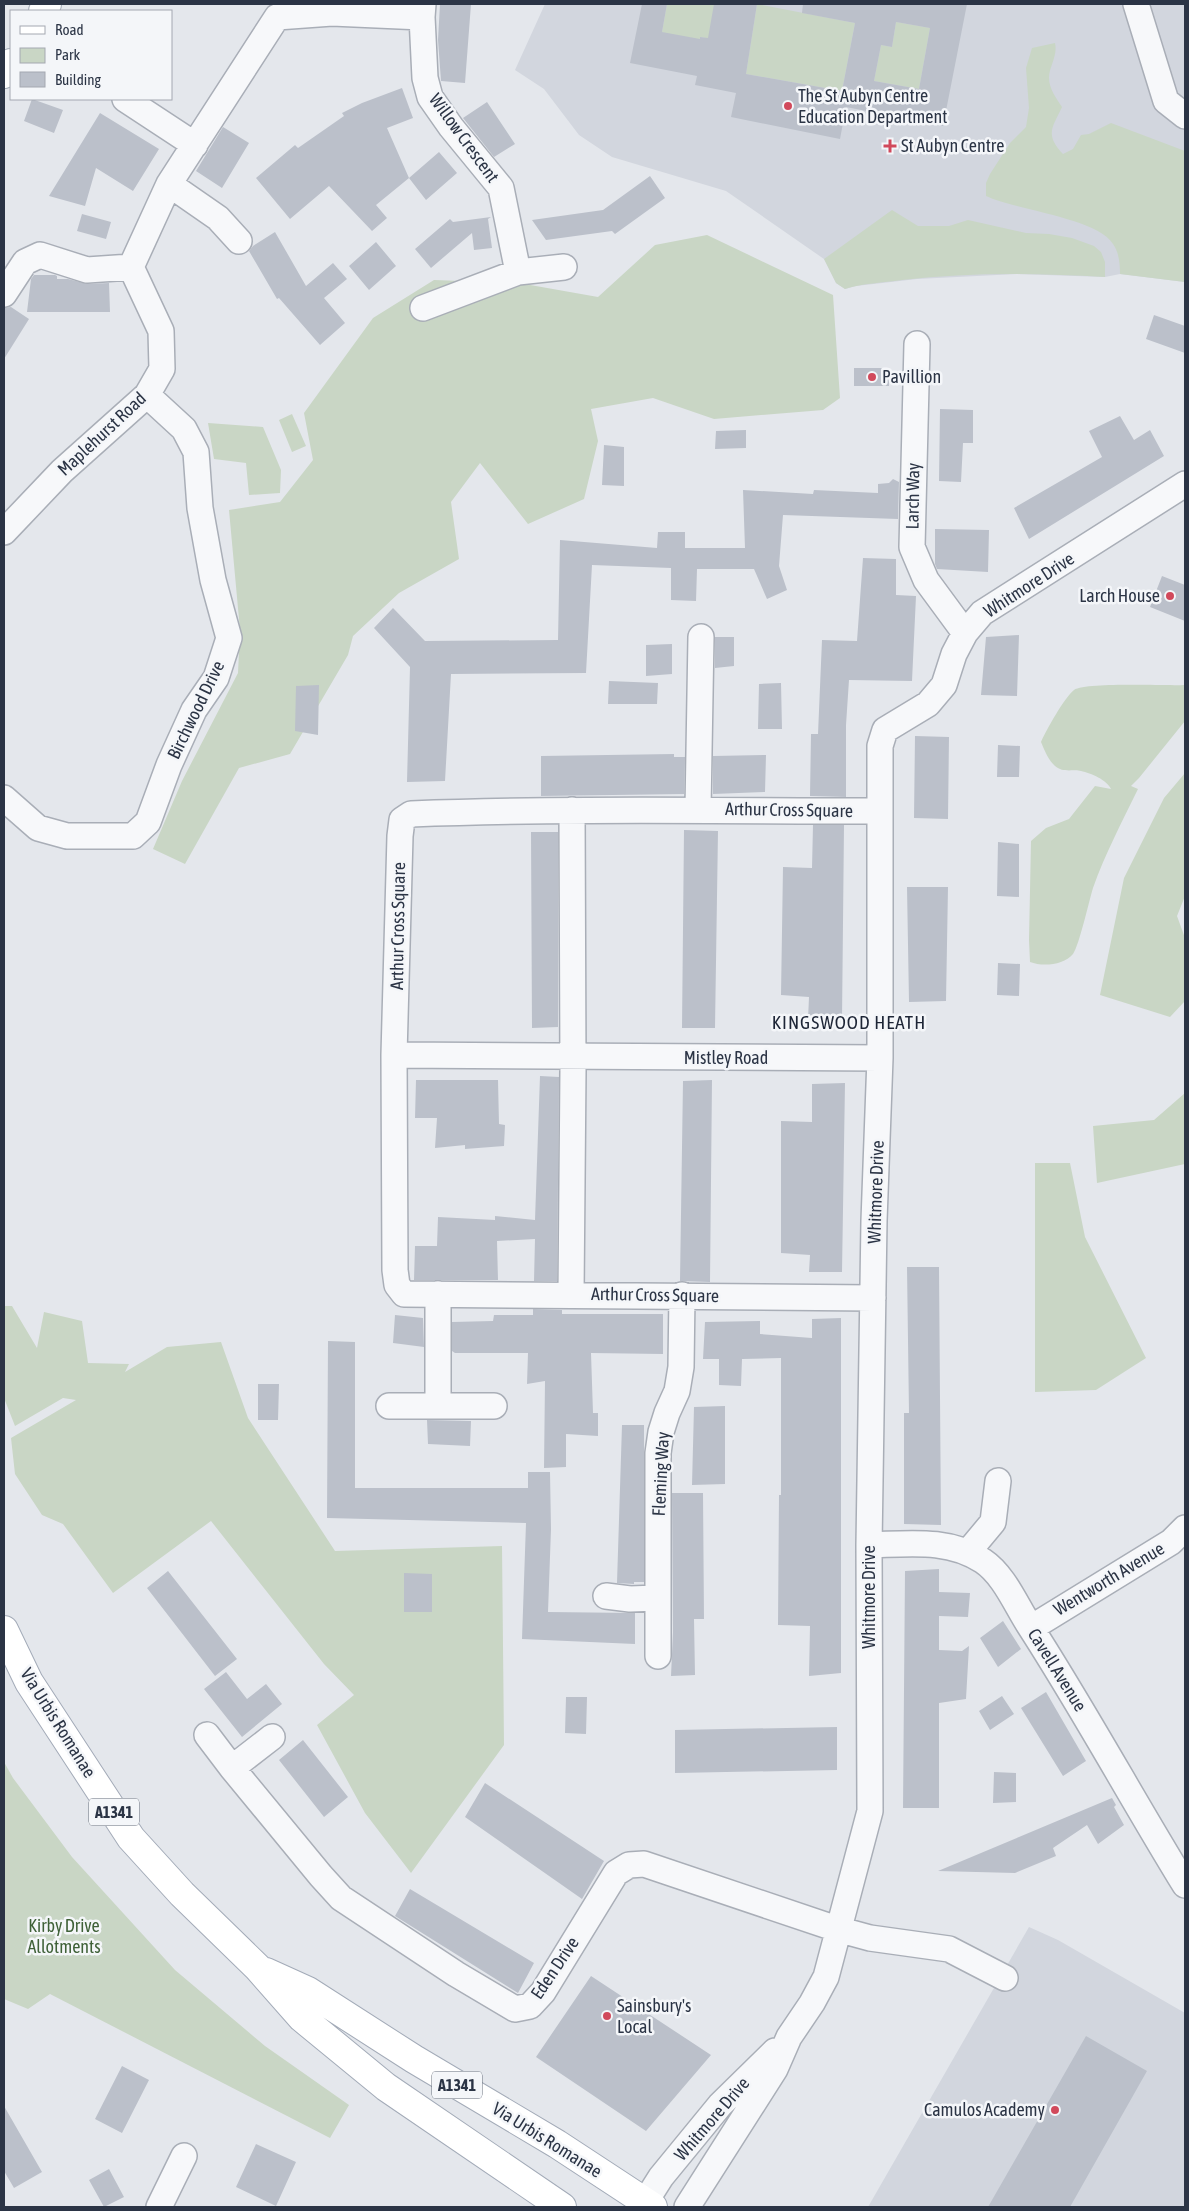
<svg xmlns="http://www.w3.org/2000/svg" width="1189" height="2211" viewBox="0 0 1189 2211" font-family="'Asap Condensed',sans-serif">
  <style>
    .built { fill: #d2d6de }
    .green { fill: #c9d6c5 }
    .building { fill: #bbc0ca; fill-rule: evenodd }
    .lines { fill: none; stroke-linecap: round; stroke-linejoin: round }
    .minor-casing { stroke: #a9aeb7; stroke-width: 28 }
    .primary-casing { stroke: #a3abb8; stroke-width: 30 }
    .minor { stroke: #f7f8fa; stroke-width: 25 }
    .primary { stroke: #fff; stroke-width: 28 }
    .poi-dot { fill: #d1495b; stroke: #f4f6f9; stroke-width: 2 }
    .labels { text-anchor: middle; stroke-width: 5; stroke-linejoin: round; paint-order: stroke }
    .shield { fill: #f4f6f9; stroke: #676e7b; stroke-width: 1 }
    .shield-label { font-size: 16px; font-weight: bold; fill: #2b3445 }
    .poi-label { font-size: 18px; fill: #2b3445; stroke: #f4f6f9; text-anchor: start }
    .street-label { font-size: 18px; fill: #2b3445; stroke: #f4f6f9 }
    .park-label { font-size: 18px; fill: #3f6138; stroke: #f4f6f9 }
    .neighbourhood-label { font-size: 19px; letter-spacing: 1px; fill: #1d2536; stroke: #f4f6f9 }
  </style>
  <rect width="100%" height="100%" fill="#e4e7ec"/>
  <!-- built -->
  <path class="built" d="M545 4H1185V282L1120 274 1105 277 1017 274 917 279 856 286 845 289 836 283 824 259 726 191 612 157 579 135 544 89 515 70Z
    M1029 1927 1058 1940 1185 2013V2207H868Z"/>
  <!-- green -->
  <path class="green" d="M667 4H714L718 40 700 37 699 48 662 32Z
    M757 4 855 23 842 91 746 74Z
    M896 22 930 28 919 89 874 81 881 45 892 47Z
    M1055 43C1058 56 1049 66 1049 78 1049 89 1057 99 1062 107 1053 127 1044 134 1063 154L1073 149 1081 135 1089 134 1111 123 1185 151V282L1120 274C1120 264 1119 252 1113 244 1097 218 1015 210 986 196V183L990 174 1010 143 1026 127 1029 108 1026 68 1032 48Z
    M892 210 918 226H949L968 220 1026 233 1049 234 1072 238 1094 246 1101 252 1105 262V277C1037 273 970 272 902 280 883 283 863 283 845 289L836 283 824 259Z
    M707 235 833 295 840 398 823 410 714 419 653 398 591 409 598 441 584 499 528 524 480 463 451 502 459 559 399 593 353 636 348 655 290 754 239 768 185 864 153 849 182 781 238 673 240 630 229 510 280 502 313 460 304 413 373 318 434 280 519 283 598 297 655 245Z
    M292 414 306 446 292 452 279 420Z
    M208 423 263 427 281 470 280 493 249 495 246 463 214 459Z
    M1185 685V721L1139 778 1131 786 1138 789C1122 822 1105 854 1093 888 1089 901 1079 946 1073 954 1064 965 1043 967 1030 962L1029 940 1031 841 1046 828 1069 819 1095 786 1111 789C1107 780 1091 773 1081 771 1071 769 1063 773 1055 766 1048 760 1044 749 1041 742 1047 729 1064 698 1074 690 1087 682 1165 686 1185 685Z
    M1185 773V896L1177 916 1185 938V1001L1170 1017 1100 995 1124 878 1164 798Z
    M1185 1093V1164L1097 1183 1093 1126 1154 1120Z
    M1035 1163H1070L1085 1237 1146 1358 1096 1390 1035 1392Z
    M4 1306H12L37 1348 44 1312 82 1321 88 1363 129 1364 125 1372 167 1347 221 1342 248 1418 335 1551 502 1546 504 1745 411 1873 365 1813 317 1725 354 1695 324 1664 211 1521 113 1593 63 1524 42 1515 15 1474 11 1438 76 1400 63 1398 15 1426 4 1398Z
    M4 1762 13 1778 72 1857 175 1970 265 2046 349 2105 330 2138 50 1994 28 2009 4 1999Z"/>
  <!-- building -->
  <path class="building" d="M440 4H471L465 83 441 81 438 40Z
    M642 4H667L662 32 700 39V37L708 38 714 4H757L746 74 842 91 855 23 802 13 803 4H967L943 126 846 107 840 139 731 117 736 93 695 85 697 76 630 63ZM896 22 930 28 919 89 874 81 881 45 892 47Z
    M402 88 413 118 387 128 409 178 376 205 387 218 372 231 329 186 290 219 256 178 295 145 298 148 344 116 342 113 362 103Z
    M32 99 63 110 54 133 24 121Z
    M487 102 515 144 494 157 463 118Z
    M100 113 159 149 133 191 96 168 85 206 49 196Z
    M223 127 249 143 222 188 196 171Z
    M439 152 457 173 426 200 409 178Z
    M650 176 665 198 615 234 612 231 546 240 532 220 603 210Z
    M82 214 111 222 106 239 77 231Z
    M491 217 488 219 492 248 474 250 472 233 431 268 415 249 450 219 453 222Z
    M275 232 306 286 333 263 347 279 324 298 345 323 320 345 279 298 277 299 249 251 253 246Z
    M376 242 396 266 369 290 349 266Z
    M34 275H55L57 276V279H68L88 284 109 283 110 312H27L31 279Z
    M11 307 29 319 4 359V308Z
    M1154 315 1185 326V353L1146 339Z
    M854 368H889V386H854Z
    M940 409 973 410V443H963L961 482 939 481Z
    M1120 416 1134 440 1150 430 1164 456 1029 539 1014 508 1102 457 1089 431Z
    M746 430V448L715 449 716 431Z
    M604 445 624 447V486L602 485Z
    M893 479 899 482 898 519 783 515 779 566 787 590 767 599 754 569H697L696 601 671 600V568L592 565 586 673 451 674 445 781 407 782 410 667 374 628 393 608 425 641 558 640 560 540 657 548 658 532H685V548H745L743 490 813 494 814 490 878 493V484L889 483Z
    M935 529 989 530 988 572 937 569 935 564Z
    M863 558 896 559V595L916 596 912 681 849 680 846 725V797L810 796 811 734H818L822 640 857 641Z
    M1162 576 1185 585V621L1150 607Z
    M1019 635 1017 696 981 695 986 637Z
    M715 637H734V666L715 668Z
    M672 644V674L646 676V645Z
    M609 681 658 683 657 704H608Z
    M781 683 782 729H758L759 684Z
    M319 685 318 735 295 731 296 686Z
    M915 736 949 737 948 819 914 818Z
    M998 745 1020 746 1019 777H997Z
    M674 754V757H685L684 794 541 796V756Z
    M766 755 765 792 713 794V756Z
    M813 825H844L842 1020H808L809 997 781 995 783 867 812 868Z
    M684 830 718 831 715 1028H682Z
    M531 832H558V1027L532 1028Z
    M998 842 1019 844V897L997 896Z
    M907 887H948L946 1001 909 1002Z
    M998 963 1020 964 1019 996 997 995Z
    M540 1076 559 1077 557 1281H534L535 1239 497 1241 498 1280H414L415 1246H437L438 1217 495 1220V1216L535 1220Z
    M416 1080H498L499 1124 505 1125 504 1146 465 1149V1145L435 1148 437 1118H415Z
    M712 1080 710 1282 680 1281 683 1081Z
    M845 1083 842 1272H809L810 1255 781 1253V1121L812 1122V1084Z
    M907 1267H939L941 1525 904 1524V1413H909Z
    M533 1309 562 1310V1314H663V1354L591 1353 593 1413H598V1436L566 1434V1467L544 1468 545 1381 527 1384 528 1353H455L452 1351V1322L493 1321 494 1315H533Z
    M395 1315 423 1318 424 1347 393 1343Z
    M841 1318V1673L809 1676 810 1626 778 1625 779 1495H781V1358L742 1359 741 1386 719 1385V1359H703L705 1322 760 1321V1334L812 1338V1319Z
    M328 1341 355 1342V1488H528V1472H550L551 1529 548 1612 635 1613V1644L522 1639 526 1523 327 1518Z
    M258 1384H279L278 1420H258Z
    M725 1406V1484L692 1485 694 1407Z
    M427 1420 471 1421 470 1446 428 1444Z
    M622 1425H644V1582H634V1584L617 1583Z
    M672 1493H703L704 1619H694L695 1675 671 1676 673 1632Z
    M939 1569V1592L970 1593 968 1617 939 1616V1650L962 1651 969 1646 966 1699 939 1703V1808H903L905 1571Z
    M168 1571 237 1659 215 1676 147 1588Z
    M404 1573 432 1574V1612H404Z
    M1003 1621 1021 1649 998 1667 980 1638Z
    M226 1672 247 1699 266 1684 282 1704 242 1737 204 1689Z
    M1046 1692 1086 1761 1063 1776 1021 1708Z
    M1002 1696 1014 1714 990 1730 979 1711Z
    M566 1697H587L586 1734 565 1733Z
    M837 1727V1770L675 1773V1730Z
    M303 1740 348 1797 324 1817 279 1760Z
    M994 1772 1016 1773V1802L993 1803Z
    M485 1783 604 1861 582 1899 465 1817Z
    M1112 1798 1116 1805 1114 1807 1124 1825 1098 1844 1087 1825 1053 1848 1056 1856 1015 1873 938 1871Z
    M410 1889 534 1963 518 1993 395 1916Z
    M591 1976 711 2055 646 2131 536 2057Z
    M1086 2036 1147 2071 1070 2207H988Z
    M122 2066 149 2080 122 2133 95 2119Z
    M4 2106 42 2172 14 2188 4 2171Z
    M256 2144 296 2162 276 2206 236 2187Z
    M109 2169 124 2197 104 2207 89 2180Z"/>
  <g class="lines">
    <defs>
      <path id="minor" d="M423 4 422 17 425 78 430 97 451 127 501 188 518 272
        M1136 4 1166 101 1185 116
        M125 99 195 145
        M169 184 218 218 239 241
        M4 294 25 262 40 255 87 270 131 267
        M423 308 518 272 564 267
        M917 344 912 547 926 580 965 633
        M4 532 62 471 147 395 162 369 161 331 131 267 169 184 277 17 332 13 422 17
        M4 798 38 828 67 836H133L148 822 169 765 194 710 216 678 229 638 213 580 200 508 196 452 184 429 147 395
        M698 809 701 637
        M394 1055 880 1058
        M438 1294V1405
        M571 1294 573 1070 572 810
        M873 1298 404 1294 397 1285 395 1270 394 1055 400 836 402 820 411 814C568 808 724 811 880 811
        M389 1406H494
        M869 1545C908 1544 949 1538 983 1561 1004 1575 1016 1605 1029 1625 1084 1710 1132 1799 1185 1885
        M968 1552 993 1522 998 1481
        M606 1596 630 1599 657 1598
        M1031 1628 1171 1542 1185 1528
        M658 1656V1453L661 1432 667 1413 677 1391 681 1367 682 1295
        M207 1735 232 1768 321 1876 341 1898 456 1974 515 2009 530 2006 543 1992 616 1873 629 1865 644 1864 837 1929 870 1938 949 1949 1005 1978
        M232 1768 272 1737
        M159 2207 184 2156
        M642 2207 661 2177 720 2105 775 2051
        M687 2207 775 2069 789 2037 812 2003 826 1977 870 1811 869 1545 874 1221 880 1058V746L885 730 928 704 944 685 954 654 965 633 982 613 1185 484"/>
      <path id="primary" d="M43 11 47 4
        M4 74 11 63
        M4 1630 29 1682 131 1838 182 1894 258 1968 302 2018 386 2087 562 2207
        M266 1972 308 1991 414 2059 557 2144 653 2207"/>
    </defs>
    <!-- minor casing -->
    <use href="#minor" class="minor-casing"/>
    <!-- primary casing -->
    <use href="#primary" class="primary-casing"/>
    <!-- minor -->
    <use href="#minor" class="minor"/>
    <!-- primary -->
    <use href="#primary" class="primary"/>
  </g>
  <!-- markers -->
  <g class="poi-dot">
    <circle cx="788" cy="106" r="5"/>
    <path d="M887.5 138.5h5v5h5v5h-5v5h-5v-5h-5v-5h5z"/>
    <circle cx="872" cy="377" r="5"/>
    <circle cx="1170" cy="596" r="5"/>
    <circle cx="607" cy="2016" r="5"/>
    <circle cx="1055" cy="2110" r="5"/>
  </g>
  <g class="labels">
    <!-- shield labels -->
    <g class="shield">
      <rect x="89" y="1798.5" width="50" height="27" rx="4"/>
      <rect x="432" y="2071.5" width="50" height="27" rx="4"/>
    </g>
    <g class="shield-label">
      <text x="114" y="1818">A1341</text>
      <text x="457" y="2091">A1341</text>
    </g>
    <!-- poi labels -->
    <g class="poi-label">
      <text x="798" y="102">The St Aubyn Centre<tspan x="798" dy="21">Education Department</tspan></text>
      <text x="901" y="152">St Aubyn Centre</text>
      <text x="882" y="383">Pavillion</text>
      <text x="1160" y="602" text-anchor="end">Larch House</text>
      <text x="617" y="2012">Sainsbury's<tspan x="617" dy="21">Local</tspan></text>
      <text x="1045" y="2116" text-anchor="end">Camulos Academy</text>
    </g>
    <!-- street labels -->
    <g class="street-label">
      <text transform="translate(464 138) rotate(54)" y="6">Willow Crescent</text>
      <text transform="translate(102 434) rotate(-43)" y="6">Maplehurst Road</text>
      <text transform="translate(913 496) rotate(-89)" y="6">Larch Way</text>
      <text transform="translate(1029 585) rotate(-33)" y="6">Whitmore Drive</text>
      <text transform="translate(196 710) rotate(-64)" y="6">Birchwood Drive</text>
      <text transform="translate(789 810) rotate(1)" y="6">Arthur Cross Square</text>
      <text transform="translate(398 926) rotate(-89)" y="6">Arthur Cross Square</text>
      <text x="726" y="1064">Mistley Road</text>
      <text transform="translate(876 1192) rotate(-88)" y="6">Whitmore Drive</text>
      <text transform="translate(655 1295) rotate(1)" y="6">Arthur Cross Square</text>
      <text transform="translate(661 1474) rotate(-87)" y="6">Fleming Way</text>
      <text transform="translate(1109 1579) rotate(-31)" y="6">Wentworth Avenue</text>
      <text transform="translate(869 1597) rotate(-90)" y="6">Whitmore Drive</text>
      <text transform="translate(1057 1670) rotate(58)" y="6">Cavell Avenue</text>
      <text transform="translate(58 1723) rotate(58)" y="6">Via Urbis Romanae</text>
      <text transform="translate(555 1968) rotate(-56)" y="6">Eden Drive</text>
      <text transform="translate(712 2119) rotate(-49)" y="6">Whitmore Drive</text>
      <text transform="translate(547 2140) rotate(32)" y="6">Via Urbis Romanae</text>
    </g>
    <!-- park labels -->
    <g class="park-label">
      <text x="64" y="1932">Kirby Drive<tspan x="64" dy="21">Allotments</tspan></text>
    </g>
    <!-- neighbourhood labels -->
    <g class="neighbourhood-label">
      <text x="849" y="1029">KINGSWOOD HEATH</text>
    </g>
  </g>
  <!-- border -->
  <rect width="1189" height="2211" fill="none" stroke="#2b3445" stroke-width="10"/>
  <!-- legend -->
  <rect x="10" y="10" width="162" height="90" fill="#f4f6f9" stroke="#a4a8b1"/>
  <rect x="20" y="26" width="25" height="8" fill="#ffffff" stroke="#a4a8b1"/>
  <text x="55" y="35" font-size="15" fill="#2b3445">Road</text>
  <rect x="20" y="48" width="25" height="15" fill="#c9d6c5" stroke="#a4a8b1"/>
  <text x="55" y="60" font-size="15" fill="#2b3445">Park</text>
  <rect x="20" y="72" width="25" height="15" fill="#bbc0ca" stroke="#a4a8b1"/>
  <text x="55" y="85" font-size="15" fill="#2b3445">Building</text>
</svg>
